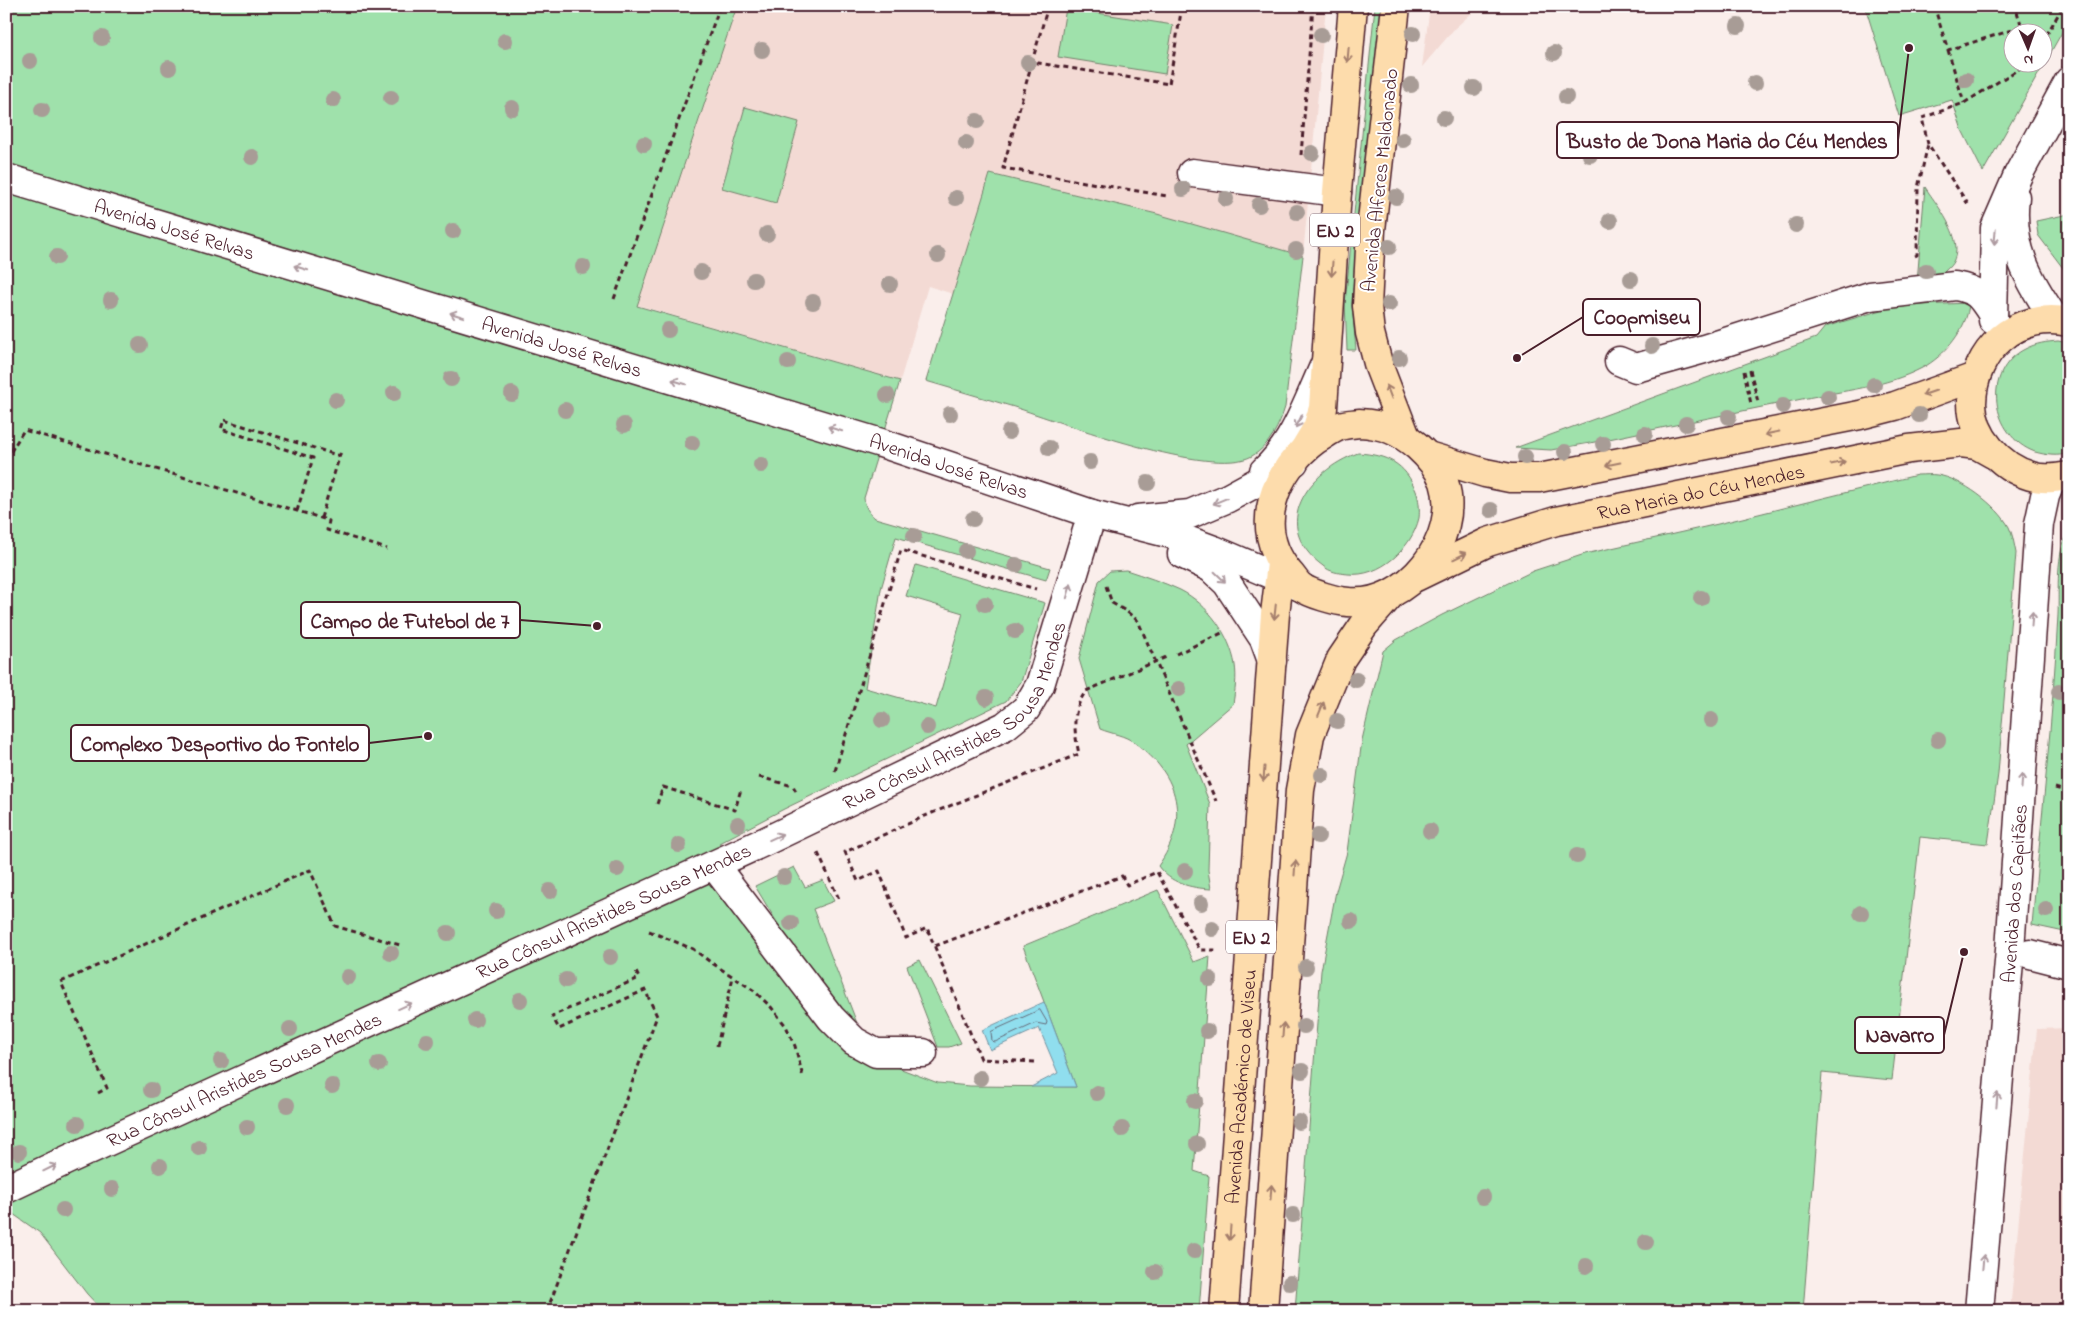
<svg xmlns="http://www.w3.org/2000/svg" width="2075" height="1317" viewBox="0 0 2075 1317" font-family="'Indie Flower',sans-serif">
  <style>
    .built { fill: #f3dad4 }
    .green { fill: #9fe1ab; stroke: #74806b; fill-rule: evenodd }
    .water { fill: #90deee; stroke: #7492a0 }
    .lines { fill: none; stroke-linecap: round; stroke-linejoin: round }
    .shore { stroke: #666b79; stroke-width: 1 }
    .minor-casing { stroke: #4a1f2b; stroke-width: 31 }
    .major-casing { stroke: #4a1f2b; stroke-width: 31 }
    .path { stroke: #4a1f2b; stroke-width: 3; stroke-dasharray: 5 4; stroke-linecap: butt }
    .minor { stroke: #fff; stroke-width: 28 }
    .major { stroke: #fddcac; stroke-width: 28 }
    .tree { fill: #a89c96 }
    .oneway { stroke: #a47e6c }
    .oneway2 { stroke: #ae9aa0 }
    .labels { text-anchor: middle; stroke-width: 4; stroke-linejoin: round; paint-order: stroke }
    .shield { fill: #fff; stroke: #80626b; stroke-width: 1 }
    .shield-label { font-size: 19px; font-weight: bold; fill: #4a1f2b }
    .street-label { font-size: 20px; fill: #4a1f2b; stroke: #fff }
    .leader { fill: none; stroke: #4a1f2b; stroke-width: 2 }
    .callout-dot { fill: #4a1f2b; stroke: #fff; stroke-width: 2 }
    .callout { fill: #fff; stroke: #4a1f2b; stroke-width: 2 }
    .callout-label { font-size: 21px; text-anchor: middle; font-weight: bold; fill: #4a1f2b }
  </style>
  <rect width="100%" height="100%" fill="#faeeeb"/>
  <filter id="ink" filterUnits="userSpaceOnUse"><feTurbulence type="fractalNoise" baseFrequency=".02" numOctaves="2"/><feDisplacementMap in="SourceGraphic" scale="10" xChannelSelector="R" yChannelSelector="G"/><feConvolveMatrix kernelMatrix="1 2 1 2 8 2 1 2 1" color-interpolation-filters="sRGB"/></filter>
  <g filter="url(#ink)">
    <!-- built -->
    <path class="built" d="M737 6H1326L1303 256 1157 214 990 174 953 294 928 286 900 381 637 305Z
      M1430 6H1480L1455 28 1422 67Z
      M2069 1028V1311H2010L2037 1029Z"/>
    <!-- green -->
    <path class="green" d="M6 6H737L637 306 900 381 864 498C865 507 868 512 875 518L1050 568 1046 580 896 537 881 589 865 688 936 708 963 613 906 596 916 565 1045 603 1021 682 1006 701 784 809 719 843 768 934 862 1054 938 1083 970 1086 1076 1087 1023 946 1158 890 1194 962 1210 956 1194 1171 1209 1176 1199 1311H103L87 1294 40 1233 6 1209Z
      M1375 6H1382L1355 259 1352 304 1356 350H1347L1345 303Z
      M1865 6H2069V20L1983 172 1962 130 1952 100 1899 116ZM2012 32H2042V62H2012Z
      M1066 8 1173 25 1165 74 1058 57Z
      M745 107 799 122 776 203 722 188Z
      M990 174 1157 214 1303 256 1285 407C1280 424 1269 447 1252 456 1211 479 1061 422 1014 407 985 398 955 390 926 381Z
      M1925 187C1938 207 1973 248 1946 270 1939 277 1927 279 1917 282Z
      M2069 214V276L2038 235 2036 221Z
      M1969 303C1968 328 1944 357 1922 368 1886 387 1841 391 1802 399 1731 413 1661 428 1590 443L1551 450 1515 448 1816 338 1825 327 1895 306Z
      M2058 341 2069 343V453C2058 457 2046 455 2035 452 1991 436 1981 371 2025 349 2036 343 2047 342 2058 341Z
      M1358 453C1387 455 1405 463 1416 491 1419 498 1420 510 1419 518 1412 548 1380 578 1348 574 1338 573 1330 572 1323 566 1268 526 1308 471 1358 453Z
      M1917 475C1924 475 1931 474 1937 475 1961 478 1998 506 2009 527 2013 535 2014 544 2016 553L1998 774 1988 844 1920 837 1892 1080 1822 1073 1803 1311H1295L1321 971 1336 891 1347 852 1362 740 1383 651 1396 640 1442 615 1533 571 1585 554 1718 524Z
      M2069 534V933L2032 925C2041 822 2053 719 2058 615 2059 595 2055 548 2069 534Z
      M1126 570C1144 576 1163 582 1180 590 1208 604 1230 635 1235 665 1237 678 1235 691 1233 704L1186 744 1210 804 1208 870 1211 889C1190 888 1170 883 1158 866 1190 821 1180 775 1135 743 1125 735 1112 734 1100 729L1079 659 1099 581 1110 571Z
      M794 867 805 887 823 880 834 901 813 909 860 1031 808 974 755 886Z
      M920 960 961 1043 949 1047H938L907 966Z"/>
    <!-- water -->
    <path class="water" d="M1044 1002 1076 1087H1031L1058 1073 1039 1028 990 1050 982 1030Z"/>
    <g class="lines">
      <!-- shore -->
      <path class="shore" d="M1040 1010 1047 1022 1046 1025 1036 1023 995 1042 992 1041 991 1032Z"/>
      <defs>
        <g id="minor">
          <path d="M1192 173 1337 192"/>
          <path id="s1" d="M6 178 881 443 1092 514 1171 534 1214 550 1301 587"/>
          <path d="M2015 197C2009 246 2028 280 2055 319"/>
          <path d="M1993 320 1995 228 2018 175 2069 81"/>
          <path d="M1619 361 1636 368 1704 349 1870 296 1955 286C1978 290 1981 296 1993 315"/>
          <path d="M1264 471C1295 443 1308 401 1325 364"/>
          <path d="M1138 519 1190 514 1228 498 1294 462"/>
          <path d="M1182 554 1211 568 1227 583 1264 639 1272 661"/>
          <path d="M714 865 831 1018 854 1041 876 1053H923"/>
          <path d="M2030 954 2069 964"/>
          <path id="s2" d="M6 1189 67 1160 766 841 1005 726 1026 709 1040 685 1092 514"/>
          <path id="s3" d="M1979 1311 2010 950 2039 524 2045 496 2052 479"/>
        </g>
        <g id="major">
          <path d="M1396 6 1371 230 1367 306 1370 333 1379 367 1406 437"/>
          <path d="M2069 322C2016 311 1973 350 1972 403 1972 436 2000 467 2031 476 2043 480 2056 478 2069 476"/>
          <path d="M1359 423C1383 424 1399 431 1417 446 1428 456 1439 468 1444 482 1462 538 1407 608 1348 602 1336 601 1311 594 1301 587 1297 584 1293 577 1289 573 1251 528 1274 470 1317 439 1324 435 1332 429 1340 426 1346 424 1353 424 1359 423Z"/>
          <path d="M1305 448 1317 428 1323 408 1337 192 1353 6"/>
          <path d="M1428 456 1485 473 1510 478H1539L1860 415 1895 406 1975 377"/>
          <path id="s4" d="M1416 577 1488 542 1556 521 1909 449 1961 443 1977 445 1993 454"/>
          <path id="s5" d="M1224 1311 1275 614 1281 564"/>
          <path d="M1263 1311 1300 790 1310 735 1341 659 1364 625 1391 594"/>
        </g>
      </defs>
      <!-- minor casing -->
      <use href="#minor" class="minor-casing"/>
      <!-- major casing -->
      <use href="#major" class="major-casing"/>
      <!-- path -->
      <path class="path" d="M1048 6 1032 62 1169 84 1182 6
        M1934 6 1948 50 2022 27 2015 6
        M2022 27 2023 32
        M2042 43 2063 6
        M1948 50 1964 103
        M1032 62 1003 168 1167 196
        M1301 155 1313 6
        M1968 204 1928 144 1922 118 1964 103 2030 62
        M1915 256 1917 255 1918 188 1928 144
        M614 299 720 6
        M1750 370 1758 402
        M1744 371 1751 404
        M6 459 24 430 321 518 329 521 327 530 387 549
        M297 511 313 458 221 429 224 420 340 456
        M321 518 341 451
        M1106 586 1112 603 1126 611 1138 621 1216 801
        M1176 654 1222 633
        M835 771 901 550 1036 589
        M759 777 793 786 796 791
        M2055 788 2069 792
        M657 804 663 787 735 810 741 789
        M818 853 839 899
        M649 931 693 949 709 961 753 990 771 1007 786 1026 795 1046 803 1077
        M935 946 1122 876 1127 885 1157 872 1200 950H1217
        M717 1046 733 977
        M1035 1062 981 1059 927 928 906 938 879 871 858 881 845 852 932 813 1079 754C1074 730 1071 712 1086 691L1169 656
        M98 1093 107 1088 61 982 310 870 335 926 400 945
        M547 1311 657 1016 645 990 559 1029 552 1016 639 978 636 972"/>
      <!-- minor -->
      <use href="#minor" class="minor"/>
      <!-- major -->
      <use href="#major" class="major"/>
    </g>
    <!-- trees -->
    <g class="tree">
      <circle cx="1738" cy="26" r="8"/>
      <circle cx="1413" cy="34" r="8"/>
      <circle cx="1321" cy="35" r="8"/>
      <circle cx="102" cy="38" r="8"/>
      <circle cx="505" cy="41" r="8"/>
      <circle cx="762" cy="50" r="8"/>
      <circle cx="1554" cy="53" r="8"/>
      <circle cx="30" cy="61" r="8"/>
      <circle cx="1028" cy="63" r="8"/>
      <circle cx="169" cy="68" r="8"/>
      <circle cx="1966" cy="80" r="8"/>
      <circle cx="1755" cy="83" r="8"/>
      <circle cx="1411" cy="85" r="8"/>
      <circle cx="1474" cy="88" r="8"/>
      <circle cx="1566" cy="97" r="8"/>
      <circle cx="391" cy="98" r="8"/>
      <circle cx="333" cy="100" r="8"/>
      <circle cx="512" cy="108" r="8"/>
      <circle cx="42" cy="110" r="8"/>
      <circle cx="1444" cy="118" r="8"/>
      <circle cx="977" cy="121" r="8"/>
      <circle cx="1771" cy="128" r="8"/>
      <circle cx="1403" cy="140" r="8"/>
      <circle cx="966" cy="143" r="8"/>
      <circle cx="644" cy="144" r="8"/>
      <circle cx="1312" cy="153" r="8"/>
      <circle cx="1590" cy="155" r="8"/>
      <circle cx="252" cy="157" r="8"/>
      <circle cx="1183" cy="189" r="8"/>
      <circle cx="1396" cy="197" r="8"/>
      <circle cx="956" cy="198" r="8"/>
      <circle cx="1226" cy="199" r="8"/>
      <circle cx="1259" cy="205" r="8"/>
      <circle cx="1297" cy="212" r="8"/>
      <circle cx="1610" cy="221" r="8"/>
      <circle cx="1796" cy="225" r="8"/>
      <circle cx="453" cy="231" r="8"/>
      <circle cx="767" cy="234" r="8"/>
      <circle cx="1389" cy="247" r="8"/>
      <circle cx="1296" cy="250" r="8"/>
      <circle cx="938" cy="255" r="8"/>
      <circle cx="57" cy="257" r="8"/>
      <circle cx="583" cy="267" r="8"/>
      <circle cx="1926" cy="271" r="8"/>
      <circle cx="701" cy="272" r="8"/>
      <circle cx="1631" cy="279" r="8"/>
      <circle cx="754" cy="280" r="8"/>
      <circle cx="890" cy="284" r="8"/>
      <circle cx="111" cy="300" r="8"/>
      <circle cx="813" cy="302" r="8"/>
      <circle cx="1389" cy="304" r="8"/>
      <circle cx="668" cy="330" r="8"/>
      <circle cx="140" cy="345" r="8"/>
      <circle cx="1652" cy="346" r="8"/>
      <circle cx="1399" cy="358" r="8"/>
      <circle cx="788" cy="362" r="8"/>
      <circle cx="451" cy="379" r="8"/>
      <circle cx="1874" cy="385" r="8"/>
      <circle cx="394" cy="393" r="8"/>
      <circle cx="512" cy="394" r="8"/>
      <circle cx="887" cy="395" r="8"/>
      <circle cx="1828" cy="397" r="8"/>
      <circle cx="336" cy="400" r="8"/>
      <circle cx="1783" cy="406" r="8"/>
      <circle cx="565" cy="410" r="8"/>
      <circle cx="950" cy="414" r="8"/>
      <circle cx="1919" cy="415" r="8"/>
      <circle cx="1729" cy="417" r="8"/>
      <circle cx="1686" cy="424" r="8"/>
      <circle cx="624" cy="425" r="8"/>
      <circle cx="1009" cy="432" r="8"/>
      <circle cx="1645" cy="434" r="8"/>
      <circle cx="692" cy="443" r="8"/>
      <circle cx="1603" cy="444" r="8"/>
      <circle cx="1049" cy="448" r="8"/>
      <circle cx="1565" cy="452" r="8"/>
      <circle cx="1525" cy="457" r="8"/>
      <circle cx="1090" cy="462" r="8"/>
      <circle cx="761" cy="465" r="8"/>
      <circle cx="1148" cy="483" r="8"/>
      <circle cx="1491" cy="510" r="8"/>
      <circle cx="973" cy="519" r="8"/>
      <circle cx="914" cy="536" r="8"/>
      <circle cx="966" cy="551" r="8"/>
      <circle cx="1016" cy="565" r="8"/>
      <circle cx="1701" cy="598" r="8"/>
      <circle cx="985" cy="604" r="8"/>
      <circle cx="1015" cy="631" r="8"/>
      <circle cx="1356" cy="680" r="8"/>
      <circle cx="1179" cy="689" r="8"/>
      <circle cx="2059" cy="692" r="8"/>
      <circle cx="986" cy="698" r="8"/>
      <circle cx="882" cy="720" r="8"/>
      <circle cx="1711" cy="720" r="8"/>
      <circle cx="1337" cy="721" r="8"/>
      <circle cx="927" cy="727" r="8"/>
      <circle cx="1938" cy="740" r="8"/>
      <circle cx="1322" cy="775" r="8"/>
      <circle cx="738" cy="824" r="8"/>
      <circle cx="1430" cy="831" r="8"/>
      <circle cx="1318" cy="836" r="8"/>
      <circle cx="679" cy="845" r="8"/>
      <circle cx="1577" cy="856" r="8"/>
      <circle cx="617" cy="869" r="8"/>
      <circle cx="1185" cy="871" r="8"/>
      <circle cx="784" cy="877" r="8"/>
      <circle cx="550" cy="891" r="8"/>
      <circle cx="1201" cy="903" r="8"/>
      <circle cx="2046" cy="910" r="8"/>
      <circle cx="496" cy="911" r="8"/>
      <circle cx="1861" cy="913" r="8"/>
      <circle cx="1351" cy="921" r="8"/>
      <circle cx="791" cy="923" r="8"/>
      <circle cx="1212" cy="929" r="8"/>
      <circle cx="448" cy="933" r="8"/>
      <circle cx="391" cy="953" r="8"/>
      <circle cx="610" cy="957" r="8"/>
      <circle cx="1306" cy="967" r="8"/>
      <circle cx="348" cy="977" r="8"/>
      <circle cx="1210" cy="979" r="8"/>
      <circle cx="566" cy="980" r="8"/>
      <circle cx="520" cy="1000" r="8"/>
      <circle cx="475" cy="1020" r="8"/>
      <circle cx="1304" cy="1026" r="8"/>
      <circle cx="290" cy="1029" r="8"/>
      <circle cx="1207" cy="1031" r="8"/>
      <circle cx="427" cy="1041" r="8"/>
      <circle cx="221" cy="1061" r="8"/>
      <circle cx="379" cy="1064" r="8"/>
      <circle cx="1302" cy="1071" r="8"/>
      <circle cx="980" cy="1078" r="8"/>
      <circle cx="332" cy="1086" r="8"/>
      <circle cx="151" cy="1090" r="8"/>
      <circle cx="1097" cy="1093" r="8"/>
      <circle cx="1195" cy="1101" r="8"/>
      <circle cx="287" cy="1105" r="8"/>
      <circle cx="1299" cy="1122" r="8"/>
      <circle cx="77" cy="1124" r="8"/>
      <circle cx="247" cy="1127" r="8"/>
      <circle cx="1122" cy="1129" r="8"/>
      <circle cx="1197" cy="1144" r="8"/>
      <circle cx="199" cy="1148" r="8"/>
      <circle cx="19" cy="1152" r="8"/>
      <circle cx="160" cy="1166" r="8"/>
      <circle cx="112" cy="1189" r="8"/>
      <circle cx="1483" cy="1197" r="8"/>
      <circle cx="63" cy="1210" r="8"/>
      <circle cx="1293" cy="1215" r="8"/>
      <circle cx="1646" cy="1242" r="8"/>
      <circle cx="1194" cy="1251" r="8"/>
      <circle cx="1586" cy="1266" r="8"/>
      <circle cx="1155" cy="1272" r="8"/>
      <circle cx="1290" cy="1283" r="8"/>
    </g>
    <!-- one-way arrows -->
    <defs><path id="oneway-shaft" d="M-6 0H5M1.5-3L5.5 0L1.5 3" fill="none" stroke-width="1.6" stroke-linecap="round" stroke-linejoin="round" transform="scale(1.25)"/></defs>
    <g class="oneway">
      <use href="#oneway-shaft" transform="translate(1348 55) rotate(95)"/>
      <use href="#oneway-shaft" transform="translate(1332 269) rotate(94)"/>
      <use href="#oneway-shaft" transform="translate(1389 392) rotate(-111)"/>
      <use href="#oneway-shaft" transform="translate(1929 393) rotate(161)"/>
      <use href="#oneway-shaft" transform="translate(1772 433) rotate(169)"/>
      <use href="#oneway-shaft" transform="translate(1838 463) rotate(-12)"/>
      <use href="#oneway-shaft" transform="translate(1613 464) rotate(169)"/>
      <use href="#oneway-shaft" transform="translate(1460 556) rotate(-26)"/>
      <use href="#oneway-shaft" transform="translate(1275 612) rotate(96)"/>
      <use href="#oneway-shaft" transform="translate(1321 709) rotate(-68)"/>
      <use href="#oneway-shaft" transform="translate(1264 774) rotate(94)"/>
      <use href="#oneway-shaft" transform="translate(1295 868) rotate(-86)"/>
      <use href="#oneway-shaft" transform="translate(1283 1030) rotate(-86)"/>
      <use href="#oneway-shaft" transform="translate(1271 1192) rotate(-86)"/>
      <use href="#oneway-shaft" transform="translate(1230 1233) rotate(94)"/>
    </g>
    <g class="oneway2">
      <use href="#oneway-shaft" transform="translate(1995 237) rotate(95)"/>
      <use href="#oneway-shaft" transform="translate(301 268) rotate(-163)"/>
      <use href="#oneway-shaft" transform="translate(457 315) rotate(-163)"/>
      <use href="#oneway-shaft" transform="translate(679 382) rotate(-163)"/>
      <use href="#oneway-shaft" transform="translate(1299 421) rotate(116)"/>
      <use href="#oneway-shaft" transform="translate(835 429) rotate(-163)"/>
      <use href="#oneway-shaft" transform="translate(1220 501) rotate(157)"/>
      <use href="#oneway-shaft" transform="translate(1220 577) rotate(44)"/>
      <use href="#oneway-shaft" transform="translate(1069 591) rotate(-73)"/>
      <use href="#oneway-shaft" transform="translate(2032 619) rotate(-86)"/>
      <use href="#oneway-shaft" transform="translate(2022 781) rotate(-86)"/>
      <use href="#oneway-shaft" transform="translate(776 837) rotate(-25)"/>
      <use href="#oneway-shaft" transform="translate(405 1006) rotate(-24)"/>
      <use href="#oneway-shaft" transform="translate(1997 1100) rotate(-85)"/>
      <use href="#oneway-shaft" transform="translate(50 1168) rotate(-26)"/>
      <use href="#oneway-shaft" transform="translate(1983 1262) rotate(-85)"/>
    </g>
  </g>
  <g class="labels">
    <!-- shield labels -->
    <g class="shield">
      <rect x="1310" y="213.5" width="50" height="33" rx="4"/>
      <rect x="1226" y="920.5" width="50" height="33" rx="4"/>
    </g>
    <g class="shield-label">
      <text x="1335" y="237">EN 2</text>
      <text x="1251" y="944">EN 2</text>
    </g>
    <!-- street labels -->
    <g class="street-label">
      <text transform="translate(1379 180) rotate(-84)" y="7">Avenida Alferes Maldonado</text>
      <text dy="7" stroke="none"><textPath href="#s1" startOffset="176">Avenida José Relvas</textPath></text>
      <text dy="7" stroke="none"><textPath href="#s1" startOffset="581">Avenida José Relvas</textPath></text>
      <text dy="7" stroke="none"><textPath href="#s1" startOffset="986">Avenida José Relvas</textPath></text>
      <text dy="7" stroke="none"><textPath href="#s4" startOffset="299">Rua Maria do Céu Mendes</textPath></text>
      <text dy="7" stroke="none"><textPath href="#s2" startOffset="1072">Rua Cônsul Aristides Sousa Mendes</textPath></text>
      <text dy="7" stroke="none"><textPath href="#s3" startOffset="419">Avenida dos Capitães</textPath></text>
      <text dy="7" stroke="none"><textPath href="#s2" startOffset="668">Rua Cônsul Aristides Sousa Mendes</textPath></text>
      <text dy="7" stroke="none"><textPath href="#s2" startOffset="262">Rua Cônsul Aristides Sousa Mendes</textPath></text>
      <text dy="7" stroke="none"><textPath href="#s5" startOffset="225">Avenida Académico de Viseu</textPath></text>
    </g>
  </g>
  <!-- callouts -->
  <path class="leader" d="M1909 48L1898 140M1517 358L1583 317M597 626L520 620M428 736L369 743M1964 952L1944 1035"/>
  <g class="callout-dot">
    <circle cx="1909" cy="48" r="5"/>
    <circle cx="1517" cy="358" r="5"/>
    <circle cx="597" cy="626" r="5"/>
    <circle cx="428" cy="736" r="5"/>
    <circle cx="1964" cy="952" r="5"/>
  </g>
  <g class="callout">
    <rect x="1557" y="122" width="341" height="36" rx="5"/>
    <rect x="1583" y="299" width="117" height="36" rx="5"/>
    <rect x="301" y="602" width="219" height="36" rx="5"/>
    <rect x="71" y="725" width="298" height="36" rx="5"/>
    <rect x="1855" y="1017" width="89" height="36" rx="5"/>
  </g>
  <g class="callout-label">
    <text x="1727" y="148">Busto de Dona Maria do Céu Mendes</text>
    <text x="1642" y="324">Coopmiseu</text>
    <text x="410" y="628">Campo de Futebol de 7</text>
    <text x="220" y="751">Complexo Desportivo do Fontelo</text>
    <text x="1900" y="1042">Navarro</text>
  </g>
  <!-- margin -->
  <rect width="2075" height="1317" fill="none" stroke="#fff" stroke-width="25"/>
  <rect x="12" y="12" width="2050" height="1292" fill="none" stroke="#4a1f2b" stroke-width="2" filter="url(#ink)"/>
  <!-- north arrow -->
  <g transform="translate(2028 48) rotate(178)"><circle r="24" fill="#ffffff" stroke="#b7a5aa"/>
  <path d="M0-4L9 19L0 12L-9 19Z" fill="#4a1f2b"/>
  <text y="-8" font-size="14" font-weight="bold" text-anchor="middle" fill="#4a1f2b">N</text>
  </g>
</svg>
